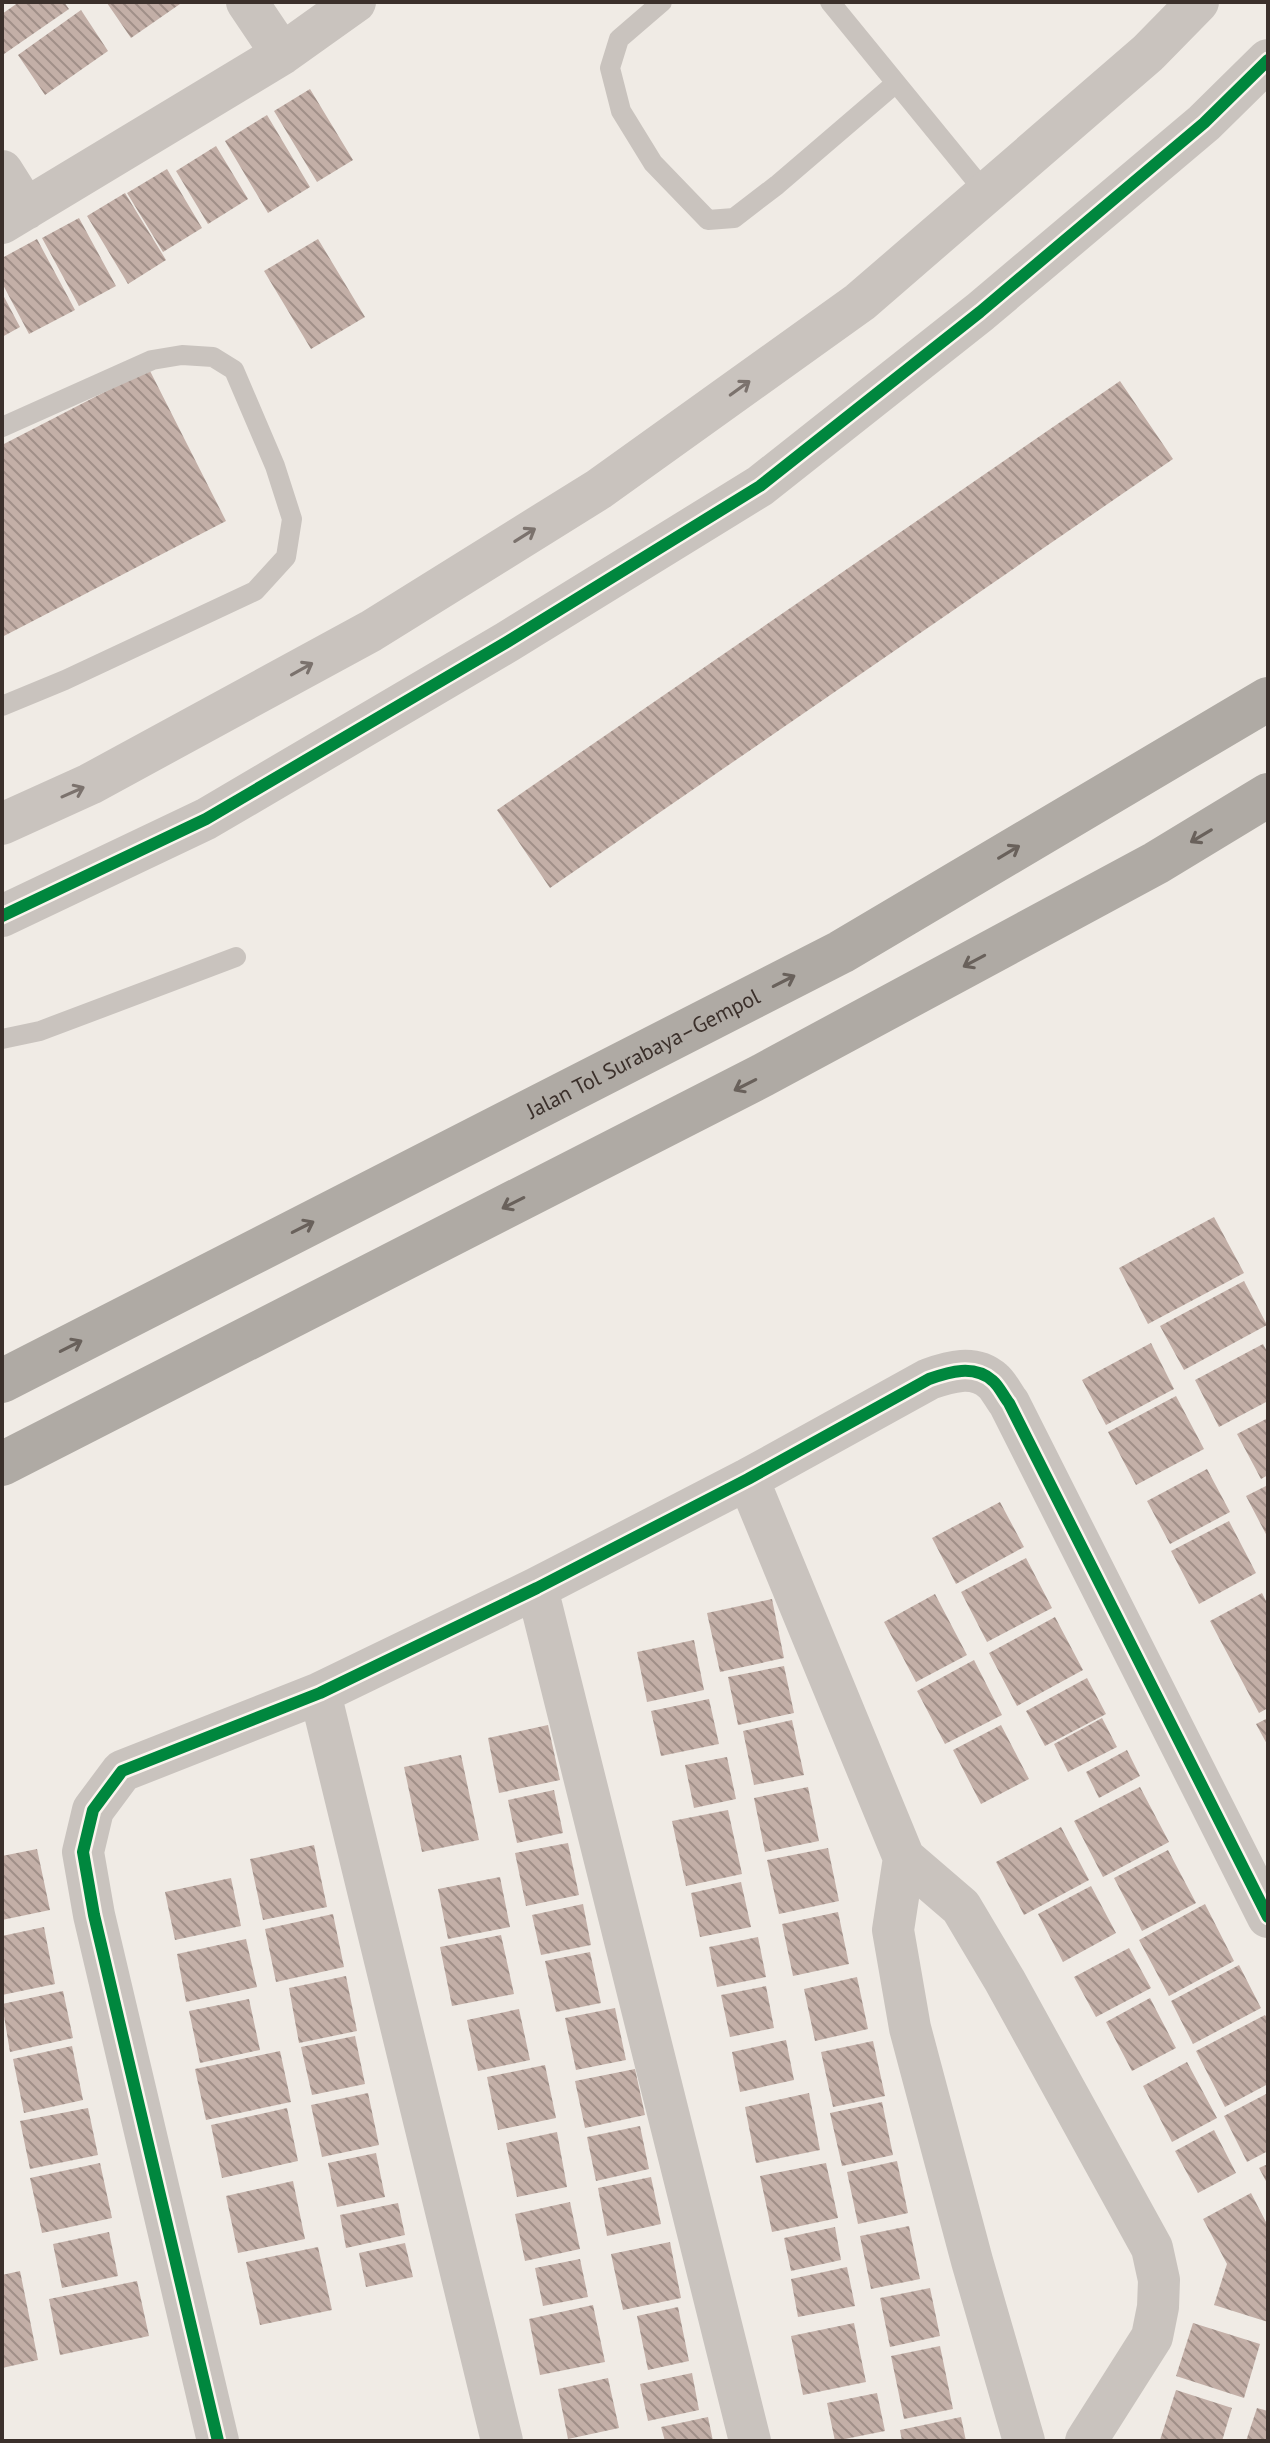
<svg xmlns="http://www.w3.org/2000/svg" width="1270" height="2443" viewBox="0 0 1270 2443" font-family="'PT Sans',sans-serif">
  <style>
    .building { fill: url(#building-back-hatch) }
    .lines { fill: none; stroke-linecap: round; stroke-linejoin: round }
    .service { stroke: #c9c3be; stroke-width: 20 }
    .minor { stroke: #c9c3be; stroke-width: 42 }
    .motorway { stroke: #afaaa4; stroke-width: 44 }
    .cycleway-casing { stroke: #fbf5ee; stroke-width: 17 }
    .cycleway { stroke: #00873e; stroke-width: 12 }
    .oneway { stroke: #7b726d }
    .oneway2 { stroke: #69615b }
    .labels { text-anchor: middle; stroke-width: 8; stroke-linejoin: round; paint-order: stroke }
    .street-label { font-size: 22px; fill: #3b302b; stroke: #fbf5ee }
  </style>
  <defs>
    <pattern id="building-back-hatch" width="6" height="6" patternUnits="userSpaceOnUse" patternTransform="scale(2)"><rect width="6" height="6" fill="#c3afa7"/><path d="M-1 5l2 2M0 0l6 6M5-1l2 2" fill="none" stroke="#a08f88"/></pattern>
  </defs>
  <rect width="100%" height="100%" fill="#f0ebe5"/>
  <!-- building -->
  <path class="building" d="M19 2H64L69 9 4 54 2 14Z
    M109 2H179L180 4 131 38 107 3Z
    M81 10 108 51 45 95 18 55Z
    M310 89 353 160 317 182 274 111Z
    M267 115 310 187 268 213 225 141Z
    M216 146 248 199 208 224 176 171Z
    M167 169 202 228 163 252 127 193Z
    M125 193 166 260 128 284 87 216Z
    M79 218 116 286 79 306 42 238Z
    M37 239 75 310 29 334 2 283V258Z
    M318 239 365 317 311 349 264 271Z
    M2 293 20 327 2 337Z
    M149 369 226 521 2 637V445Z
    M1120 381 1173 459 550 888 497 810Z
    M1214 1217 1244 1273 1148 1324 1119 1268Z
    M1244 1281 1267 1325 1184 1370 1160 1326Z
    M1151 1343 1174 1389 1106 1425 1082 1380Z
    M1263 1344 1268 1353V1401L1219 1427 1195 1380Z
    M1176 1396 1204 1449 1136 1485 1108 1432Z
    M1268 1418V1475L1261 1479 1237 1434Z
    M1207 1469 1230 1512 1170 1544 1147 1501Z
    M1268 1485V1538L1246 1496Z
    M1000 1502 1024 1547 956 1584 932 1538Z
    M1229 1521 1256 1573 1199 1604 1171 1551Z
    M1026 1558 1052 1608 987 1642 961 1592Z
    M1262 1593 1268 1605V1708L1259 1713 1210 1621Z
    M935 1594 967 1655 916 1682 884 1622Z
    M772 1599 784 1658 720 1672 707 1613Z
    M1055 1617 1083 1670 1017 1706 989 1653Z
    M694 1640 704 1690 647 1702 637 1652Z
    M974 1660 1002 1715 945 1744 917 1691Z
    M784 1666 794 1713 738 1725 728 1677Z
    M1087 1678 1106 1714 1045 1746 1026 1711Z
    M709 1699 719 1744 661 1756 651 1711Z
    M1102 1718 1117 1747 1068 1772 1054 1744Z
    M1268 1718V1746L1256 1724Z
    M792 1720 804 1775 754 1785 743 1731Z
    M548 1725 560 1780 499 1793 488 1738Z
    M1001 1725 1029 1779 981 1804 953 1750Z
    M1127 1750 1140 1776 1099 1798 1086 1772Z
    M461 1755 479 1840 422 1852 404 1767Z
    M727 1757 736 1799 694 1808 685 1765Z
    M808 1787 819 1841 765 1852 754 1798Z
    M1140 1787 1169 1842 1103 1877 1074 1821Z
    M554 1790 563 1833 517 1843 508 1800Z
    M728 1810 742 1874 686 1886 672 1821Z
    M1061 1827 1089 1880 1024 1915 996 1862Z
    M568 1843 579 1895 526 1906 515 1853Z
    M314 1845 327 1907 263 1920 250 1859Z
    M828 1848 839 1901 779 1914 767 1860Z
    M37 1849 50 1910 2 1920V1856Z
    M1168 1850 1196 1903 1142 1931 1114 1878Z
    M500 1877 510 1927 448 1939 438 1889Z
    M231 1878 241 1926 175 1940 165 1892Z
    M741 1882 751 1927 700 1937 691 1893Z
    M1091 1886 1116 1933 1063 1962 1038 1914Z
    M583 1904 591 1945 541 1955 532 1915Z
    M1205 1904 1234 1961 1169 1996 1139 1940Z
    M838 1912 849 1964 793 1976 782 1924Z
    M333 1914 344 1967 276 1982 265 1929Z
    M44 1927 55 1984 2 1995V1936Z
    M501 1935 514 1994 452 2006 440 1947Z
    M758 1937 766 1977 717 1987 709 1947Z
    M246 1939 257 1987 186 2002 177 1954Z
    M1129 1948 1151 1988 1096 2017 1074 1977Z
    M590 1952 601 2003 556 2012 545 1961Z
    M1239 1965 1261 2008 1193 2044 1171 2001Z
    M346 1976 357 2031 299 2043 289 1988Z
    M857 1977 868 2029 815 2041 804 1989Z
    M766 1986 774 2028 730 2037 721 1995Z
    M63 1991 73 2038 10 2052 2 2004Z
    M1150 1998 1176 2048 1132 2071 1106 2022Z
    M249 1999 260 2050 200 2063 189 2011Z
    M615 2008 626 2060 576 2070 565 2018Z
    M519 2009 530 2060 478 2071 467 2020Z
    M1265 2015 1268 2020V2084L1225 2107 1196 2051Z
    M355 2036 365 2084 312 2095 301 2047Z
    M786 2040 794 2080 740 2092 732 2052Z
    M873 2041 885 2096 833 2107 821 2052Z
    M72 2046 83 2100 24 2113 13 2059Z
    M280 2051 291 2102 206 2120 195 2069Z
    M1187 2062 1217 2118 1172 2142 1143 2086Z
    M545 2065 556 2118 498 2130 487 2077Z
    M635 2069 645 2115 585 2128 575 2081Z
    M368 2093 379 2145 322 2157 311 2105Z
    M809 2093 820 2150 756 2163 745 2107Z
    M1268 2093V2151L1247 2162 1224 2116Z
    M882 2102 893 2155 842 2166 830 2113Z
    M88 2108 98 2155 30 2169 20 2121Z
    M287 2108 298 2161 222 2178 211 2125Z
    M640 2126 649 2169 596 2181 587 2137Z
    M1214 2130 1236 2173 1198 2193 1175 2151Z
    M557 2132 567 2187 517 2197 506 2143Z
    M376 2153 385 2197 337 2207 328 2163Z
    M897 2161 908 2213 858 2224 847 2172Z
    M100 2163 112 2218 42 2233 30 2178Z
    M826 2163 838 2218 772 2232 760 2176Z
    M1268 2164V2185L1259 2168Z
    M651 2177 661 2224 607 2236 598 2188Z
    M293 2181 305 2239 238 2253 226 2196Z
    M1251 2193 1268 2226V2322L1214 2305 1227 2264 1203 2219Z
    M570 2202 580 2249 525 2261 515 2214Z
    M398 2203 405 2235 346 2248 340 2215Z
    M909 2226 920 2279 871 2289 860 2236Z
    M835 2227 841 2260 791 2271 784 2238Z
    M109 2232 118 2276 62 2288 53 2244Z
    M670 2242 681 2298 623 2310 611 2254Z
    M405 2243 413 2277 366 2287 359 2253Z
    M318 2247 332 2310 260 2325 246 2262Z
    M580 2259 588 2297 543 2306 535 2268Z
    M847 2267 855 2306 798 2317 791 2279Z
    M20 2271 38 2360 2 2368V2275Z
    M137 2281 149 2336 60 2355 49 2299Z
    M930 2288 940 2336 890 2347 880 2298Z
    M593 2305 605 2362 540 2375 529 2319Z
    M678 2307 689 2361 648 2370 637 2316Z
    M854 2323 866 2382 803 2395 791 2336Z
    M1193 2323 1260 2344 1244 2398 1176 2376Z
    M940 2346 953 2409 904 2419 891 2356Z
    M692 2373 699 2410 648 2421 640 2384Z
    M608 2378 619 2428 568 2439 558 2389Z
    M1176 2390 1232 2408 1222 2441 1160 2440Z
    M877 2393 885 2431 835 2441 827 2403Z
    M1257 2408 1268 2411V2441H1246Z
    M708 2417 713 2441H665L661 2427Z
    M961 2417 966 2441H902L900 2430Z"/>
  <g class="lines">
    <!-- service -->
    <path class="service" d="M662 2 619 39 610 68 621 111 653 163 708 220 734 218 777 185 896 83
      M830 2 986 193
      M2 427 152 360 182 355 213 357 234 370 275 466 292 519 286 557 255 591 65 680 2 706
      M2 1039 40 1031 236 957"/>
    <!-- minor -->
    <path class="minor" d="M247 2 282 54
      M2 171 26 209
      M2 223 282 54 355 2
      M2 824 90 784 371 631 599 489 860 302 1148 53 1198 2
      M2 916 206 819 507 642 760 486 980 312 1204 123 1268 60
      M748 1479 904 1858 961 1907 1005 1981 1152 2248 1159 2280 1158 2307 1152 2337 1086 2441
      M537 1588 750 2441
      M320 1693 502 2441
      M904 1858 893 1930 910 2028 972 2261 1024 2441
      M218 2441 94 1915 83 1852 93 1810 122 1771 320 1693 537 1588 748 1479 929 1379C949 1372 974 1364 993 1381 999 1386 1004 1397 1009 1403L1268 1917"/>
    <!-- motorway -->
    <g class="motorway">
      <path id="s1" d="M2 1381 841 952 1268 699"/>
      <path d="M2 1464 763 1075 1156 863 1268 795"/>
    </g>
    <defs>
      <path id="cycleway" d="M2 916 206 819 507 642 760 486 980 312 1204 123 1268 60
        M218 2441 94 1915 83 1852 93 1810 122 1771 320 1693 537 1588 748 1479 929 1379C949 1372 974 1364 993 1381 999 1386 1004 1397 1009 1403L1268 1917"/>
    </defs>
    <!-- cycleway casing -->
    <use href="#cycleway" class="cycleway-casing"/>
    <!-- cycleway -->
    <use href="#cycleway" class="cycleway"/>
  </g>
  <!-- one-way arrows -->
  <defs><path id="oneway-shaft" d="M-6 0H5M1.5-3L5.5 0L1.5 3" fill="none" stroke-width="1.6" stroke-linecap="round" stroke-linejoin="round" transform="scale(2)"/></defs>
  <g class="oneway">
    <use href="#oneway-shaft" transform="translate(740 388) rotate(-36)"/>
    <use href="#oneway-shaft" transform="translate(525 535) rotate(-32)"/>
    <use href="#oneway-shaft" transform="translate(302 669) rotate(-29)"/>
    <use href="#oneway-shaft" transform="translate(73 792) rotate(-24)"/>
  </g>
  <g class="oneway2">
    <use href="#oneway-shaft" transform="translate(1201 836) rotate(149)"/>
    <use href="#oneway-shaft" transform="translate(1009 852) rotate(-31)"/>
    <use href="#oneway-shaft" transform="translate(974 961) rotate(152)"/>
    <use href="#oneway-shaft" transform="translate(784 981) rotate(-27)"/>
    <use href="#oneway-shaft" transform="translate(745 1085) rotate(153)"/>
    <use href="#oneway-shaft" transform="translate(513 1203) rotate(153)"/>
    <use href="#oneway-shaft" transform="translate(303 1227) rotate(-27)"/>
    <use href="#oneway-shaft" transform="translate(71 1346) rotate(-27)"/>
  </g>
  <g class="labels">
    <!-- street labels -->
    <g class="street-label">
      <text dy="8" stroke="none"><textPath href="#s1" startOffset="720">Jalan Tol Surabaya–Gempol</textPath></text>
    </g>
  </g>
  <!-- border -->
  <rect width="1270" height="2443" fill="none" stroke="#3b302b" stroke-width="8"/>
</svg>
